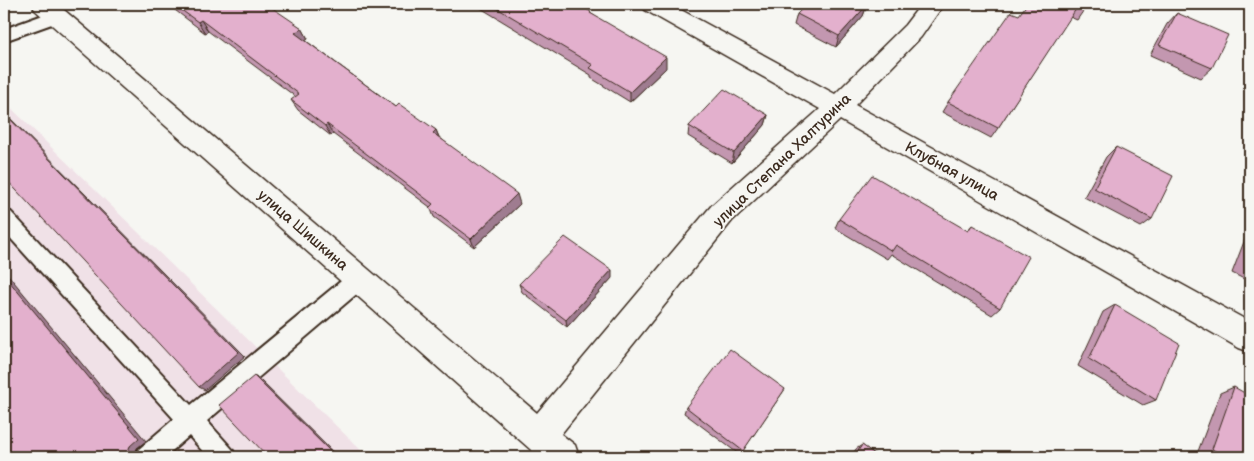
<svg xmlns="http://www.w3.org/2000/svg" width="1254" height="461" viewBox="0 0 1254 461" font-family="'Balsamiq Sans',sans-serif">
  <style>
    .built { fill: #f0e1e7 }
    .lines { fill: none; stroke-linecap: round; stroke-linejoin: round }
    .lane-casing { stroke: #3b2a1e; stroke-width: 4 }
    .street-casing { stroke: #3b2a1e; stroke-width: 3 }
    .lane { fill: #f6f6f2; fill-rule: evenodd }
    .street { fill: #f6f6f2; fill-rule: evenodd }
    .wall { fill: #c397b0; stroke: #3b2a1e }
    .shaded-wall { fill: #9f7b90; stroke: #3b2a1e }
    .building { fill: #e3b0cd; stroke: #3b2a1e }
    .labels { text-anchor: middle; stroke-width: 4; stroke-linejoin: round; paint-order: stroke }
    .street-label { font-size: 15px; fill: #3b2a1e; stroke: #f6f6f2 }
  </style>
  <rect width="100%" height="100%" fill="#f6f6f2"/>
  <filter id="ink" filterUnits="userSpaceOnUse"><feTurbulence type="fractalNoise" baseFrequency=".02" numOctaves="2"/><feDisplacementMap in="SourceGraphic" scale="10" xChannelSelector="R" yChannelSelector="G"/><feConvolveMatrix kernelMatrix="1 2 1 2 8 2 1 2 1" color-interpolation-filters="sRGB"/></filter>
  <g filter="url(#ink)">
    <!-- built -->
    <path class="built" d="M4 101 368 457H4Z"/>
    <g class="lines">
      <defs>
        <path id="lane" d="M57 10 63 12 65 16 63 20 4 41V29Z
          M4 210 11 212 191 405 352 272 359 270 366 272 369 279 366 286 207 421 232 449 236 457H208L189 436 165 457H135L139 449 174 419 4 231Z"/>
        <path id="street" d="M32 4H57L537 413 712 205 820 109 645 10 642 4H670L835 94 905 25 921 4H944L921 37 855 105 1250 322V352L1239 348 840 120 732 221 561 434 575 445 579 457H539L35 10Z"/>
      </defs>
      <!-- lane casing -->
      <use href="#lane" class="lane-casing"/>
      <!-- street casing -->
      <use href="#street" class="street-casing"/>
      <!-- lane -->
      <use href="#lane" class="lane"/>
      <!-- street -->
      <use href="#street" class="street"/>
    </g>
    <!-- wall -->
    <path class="wall" d="M167 4H262L302 28 308 39 305 40 396 107 436 130 439 137 520 204 474 247 434 217 430 207 333 134 331 136 298 110 291 100 296 97 208 31 205 33Z
      M474 4H578L666 68 630 102 591 78V75Z
      M1088 4 1077 20 1070 17 998 128 991 138 942 112 948 102 1019 15Z
      M867 5 863 16 836 47 794 25 797 14Z
      M1177 13 1212 68 1201 78 1150 55 1167 24Z
      M768 115 765 125 732 163 688 136 689 126Z
      M1116 147 1152 219 1141 227 1084 197 1106 157Z
      M839 219 967 231 972 225 1000 308 992 315 891 254 887 259 835 228Z
      M1250 226V282L1232 273Z
      M612 278 567 327 522 292 519 284Z
      M1115 305 1156 400 1143 405 1078 366 1103 312Z
      M1234 387 1250 457H1204L1197 454 1220 393Z
      M785 389 740 455 684 413 686 407Z
      M862 445 879 457H851L856 449Z"/>
    <!-- shaded-wall -->
    <path class="shaded-wall" d="M867 5 863 16 836 47 839 36Z
      M201 20 208 31 205 33 198 22Z
      M302 28 308 39 301 44 295 33Z
      M666 57V68L630 102V92Z
      M4 112 245 356 205 390 199 387 4 113Z
      M768 115 765 125 732 163 734 153Z
      M327 124 333 134 331 136 325 126Z
      M436 130 440 140 433 133Z
      M517 194 520 204 474 247 471 239Z
      M4 270 146 441 137 448 134 457 126 456 130 446 4 275Z
      M612 270V278L567 327 566 320Z
      M254 376 259 379 338 457H336Z
      M176 452 183 454 186 457H181Z"/>
    <!-- building -->
    <path class="building" d="M173 4H262L268 9 271 7 302 28 295 33 396 107 399 104 436 130 433 133 517 194 471 239 429 208 433 204 327 124 325 126 291 100 299 94 201 20 198 22Z
      M490 4H578L591 12 590 13 666 57 630 92 590 68 593 65Z
      M807 4H864L867 5 839 36 797 14Z
      M1027 4H1088L1085 9 1078 6 998 128 948 102 1011 12 1019 15Z
      M1177 13 1228 35 1212 68 1159 45Z
      M724 89 768 115 734 153 689 126Z
      M4 113 239 352 199 387 4 177Z
      M1116 147 1173 176 1152 219 1094 188Z
      M872 175 968 231 972 225 1029 257 1000 308 896 245 892 251 839 219Z
      M565 237 612 270 566 320 519 284Z
      M1250 252V267L1245 264Z
      M4 275 139 438 130 446 126 456H154L155 457H14L4 444Z
      M1115 305 1179 343 1156 400 1089 359Z
      M730 349 785 389 743 451 686 407Z
      M254 376 336 457H268L219 405Z
      M1234 387 1250 396V457H1226L1212 449Z
      M862 445 879 457H854Z
      M176 452 181 457H170Z"/>
  </g>
  <g class="labels">
    <!-- street labels -->
    <g class="street-label">
      <text transform="translate(782 160) rotate(-44)" y="5">улица Степана Халтурина</text>
      <text transform="translate(952 171) rotate(29)" y="5">Клубная улица</text>
      <text transform="translate(303 230) rotate(41)" y="5">улица Шишкина</text>
    </g>
  </g>
  <!-- margin -->
  <rect width="1254" height="461" fill="none" stroke="#f6f6f2" stroke-width="20"/>
  <rect x="10" y="10" width="1234" height="441" fill="none" stroke="#3b2a1e" stroke-width="2" filter="url(#ink)"/>
</svg>
